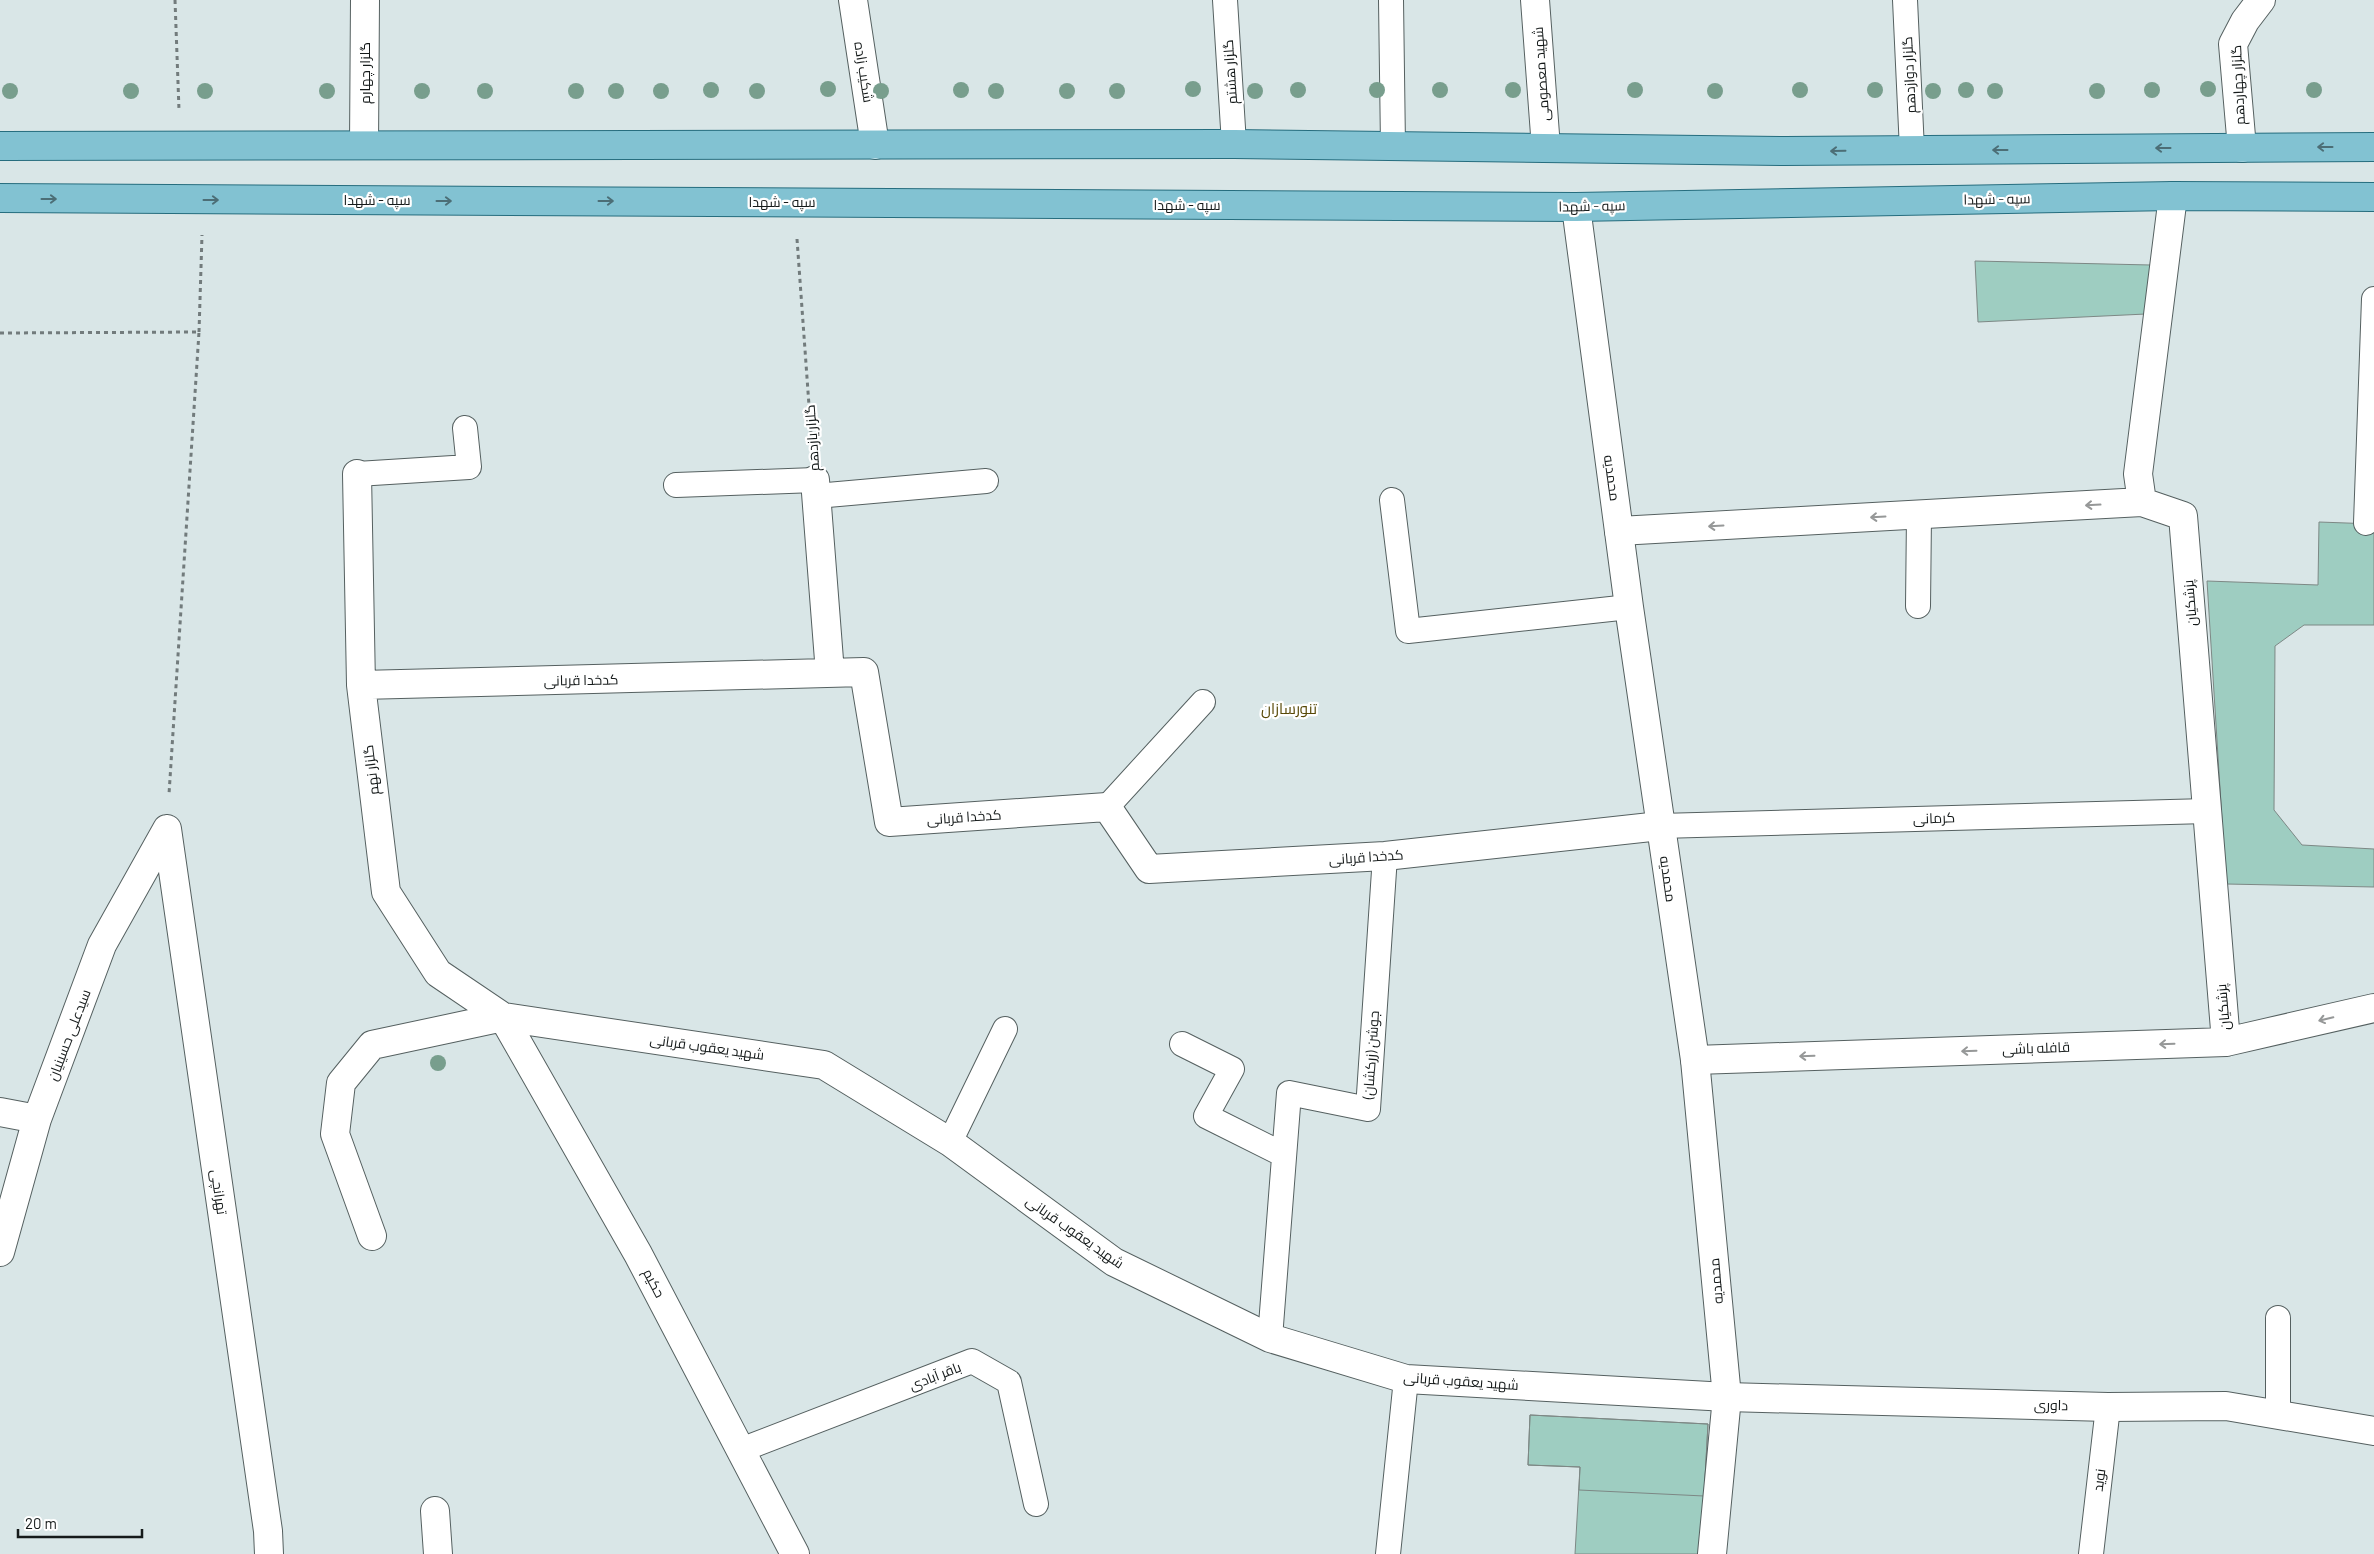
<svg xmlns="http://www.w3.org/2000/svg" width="2374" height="1554" viewBox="0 0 2374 1554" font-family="Barlow,Cairo,sans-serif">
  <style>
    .building { fill: #9ecdc1; stroke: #7d8885 }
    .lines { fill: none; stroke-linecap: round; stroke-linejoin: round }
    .lane-casing { stroke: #556060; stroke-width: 26 }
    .street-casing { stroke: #556060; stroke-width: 30 }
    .secondary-casing { stroke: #556060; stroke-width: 30 }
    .primary-casing { stroke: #266d7e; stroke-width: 30 }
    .path { stroke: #727b7c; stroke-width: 3; stroke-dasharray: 4 4; stroke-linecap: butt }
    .lane { stroke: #fff; stroke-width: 24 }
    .street { stroke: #fff; stroke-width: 28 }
    .secondary { stroke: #fff; stroke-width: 28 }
    .primary { stroke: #82c2d2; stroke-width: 28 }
    .tree { fill: #789e8d }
    .oneway { stroke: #4c6e76 }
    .oneway2 { stroke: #969898 }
    .labels { text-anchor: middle; stroke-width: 4.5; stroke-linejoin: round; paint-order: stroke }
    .street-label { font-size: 14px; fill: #151a1a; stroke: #fff }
    .neighbourhood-label { font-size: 15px; fill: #564704; stroke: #fff }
  </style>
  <rect width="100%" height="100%" fill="#d9e6e7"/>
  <!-- building -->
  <path class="building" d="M1975 261 2151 265 2146 314 1978 322Z
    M2319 522 2374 524V625H2304L2275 646 2274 810 2302 845 2374 849V887L2226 884 2207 581 2318 585Z
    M1530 1415 1708 1424 1701 1554H1575L1580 1467 1528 1465Z
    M1530 1415 1708 1424 1704 1496 1579 1490 1580 1467 1528 1465Z"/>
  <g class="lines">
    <defs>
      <path id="lane" d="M1225 0 1234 144
        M1391 0 1393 146
        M1905 0 1912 150
        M357 474 469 467 465 428
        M676 485 815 480
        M816 496 986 481
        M1392 500 1408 631 1629 607
        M2366 523 2374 299
        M1918 606 1919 515
        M1107 807 1203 702
        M1660 826 2207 811
        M1182 1044 1232 1069 1206 1116 1284 1155
        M950 1142 1005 1029
        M1270 1338 1289 1093 1368 1109 1385 856
        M2278 1415V1318
        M741 1450 972 1361 1009 1382 1036 1504
        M1388 1554 1406 1379
        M2091 1554 2108 1407"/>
      <path id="street" d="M853 0 875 145
        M1535 0 1546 148
        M364 145 365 0
        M2242 148 2233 44 2245 21 2261 0
        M2173 196 2138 474 2142 502 2183 516 2226 1042
        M357 474 361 685 386 892 438 973 503 1017 638 1254 795 1554
        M815 480 830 673
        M1619 531 2142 502
        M361 685 864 672 889 822 1107 807 1149 869 1385 856 1660 826
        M167 829 268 1531 269 1554
        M1695 1060 2226 1042 2374 1008
        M0 1112 37 1119
        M372 1236 335 1134 341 1083 372 1045 503 1017 824 1065 950 1142 1114 1262 1270 1338 1406 1379 1727 1397 2108 1407 2226 1406 2374 1431
        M0 1252 37 1119 102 945 167 829
        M435 1511 438 1554"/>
      <path id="secondary" d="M1576 207 1629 607 1695 1060 1727 1397 1712 1554"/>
      <path id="primary" d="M0 146 1234 144 1785 151 2374 147
        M0 198 1576 207 2173 196 2374 197"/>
    </defs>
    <!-- lane casing -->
    <use href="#lane" class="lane-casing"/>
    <!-- street casing -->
    <use href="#street" class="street-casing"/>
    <!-- secondary casing -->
    <use href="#secondary" class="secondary-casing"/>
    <!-- primary casing -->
    <use href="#primary" class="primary-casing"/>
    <!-- path -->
    <path class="path" d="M175 0 179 110
      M797 239 812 447
      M199 332 202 235
      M0 333 199 332 169 794"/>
    <!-- lane -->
    <use href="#lane" class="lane"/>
    <!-- street -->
    <use href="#street" class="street"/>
    <!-- secondary -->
    <use href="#secondary" class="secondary"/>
    <!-- primary -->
    <use href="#primary" class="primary"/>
  </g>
  <!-- trees -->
  <g class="tree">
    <circle cx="828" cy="89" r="8"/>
    <circle cx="1193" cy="89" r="8"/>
    <circle cx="2208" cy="89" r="8"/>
    <circle cx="711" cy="90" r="8"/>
    <circle cx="961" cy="90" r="8"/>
    <circle cx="1298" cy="90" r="8"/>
    <circle cx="1377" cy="90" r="8"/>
    <circle cx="1440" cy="90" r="8"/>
    <circle cx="1513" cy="90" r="8"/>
    <circle cx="1635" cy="90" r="8"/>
    <circle cx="1800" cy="90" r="8"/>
    <circle cx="1875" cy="90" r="8"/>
    <circle cx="1966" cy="90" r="8"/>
    <circle cx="2152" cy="90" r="8"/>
    <circle cx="2314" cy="90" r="8"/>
    <circle cx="10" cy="91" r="8"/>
    <circle cx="131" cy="91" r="8"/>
    <circle cx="205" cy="91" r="8"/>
    <circle cx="327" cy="91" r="8"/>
    <circle cx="422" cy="91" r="8"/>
    <circle cx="485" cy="91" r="8"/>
    <circle cx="576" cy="91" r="8"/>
    <circle cx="616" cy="91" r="8"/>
    <circle cx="661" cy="91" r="8"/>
    <circle cx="757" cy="91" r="8"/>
    <circle cx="881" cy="91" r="8"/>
    <circle cx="996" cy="91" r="8"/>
    <circle cx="1067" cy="91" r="8"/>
    <circle cx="1117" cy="91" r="8"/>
    <circle cx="1255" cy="91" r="8"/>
    <circle cx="1715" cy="91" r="8"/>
    <circle cx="1933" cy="91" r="8"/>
    <circle cx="1995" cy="91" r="8"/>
    <circle cx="2097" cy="91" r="8"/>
    <circle cx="438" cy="1063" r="8"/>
  </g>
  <!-- one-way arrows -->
  <defs><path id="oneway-shaft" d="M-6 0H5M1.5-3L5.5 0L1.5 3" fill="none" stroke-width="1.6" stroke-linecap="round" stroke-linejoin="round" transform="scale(1.25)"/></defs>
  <g class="oneway">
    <use href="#oneway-shaft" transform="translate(2325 147) rotate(180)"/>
    <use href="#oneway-shaft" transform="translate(2163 148) rotate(180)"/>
    <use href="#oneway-shaft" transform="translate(2000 150) rotate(180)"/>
    <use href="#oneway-shaft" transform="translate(1838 151) rotate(179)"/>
    <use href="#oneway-shaft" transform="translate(49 199)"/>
    <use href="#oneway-shaft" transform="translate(211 200)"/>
    <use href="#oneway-shaft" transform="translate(444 201)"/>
    <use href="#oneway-shaft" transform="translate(606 201)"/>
  </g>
  <g class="oneway2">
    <use href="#oneway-shaft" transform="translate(2093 505) rotate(177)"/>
    <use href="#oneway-shaft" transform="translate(1878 517) rotate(177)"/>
    <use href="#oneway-shaft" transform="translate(1716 526) rotate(177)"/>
    <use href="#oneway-shaft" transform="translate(2326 1019) rotate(167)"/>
    <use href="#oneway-shaft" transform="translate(2167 1044) rotate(178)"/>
    <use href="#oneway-shaft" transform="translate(1969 1051) rotate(178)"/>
    <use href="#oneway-shaft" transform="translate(1807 1056) rotate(178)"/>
  </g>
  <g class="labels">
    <!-- street labels -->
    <g class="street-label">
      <text transform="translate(864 72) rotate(81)" y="5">شکیب زاده</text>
      <text transform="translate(1230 72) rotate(-94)" y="5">گلزار هشتم</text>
      <text transform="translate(365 73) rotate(-90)" y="5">گلزار چهارم</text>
      <text transform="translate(1541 74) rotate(-94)" y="5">شهید معصومی</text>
      <text transform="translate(1909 75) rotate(-93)" y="5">گلزار دوازدهم</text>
      <text transform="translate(2238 85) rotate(-93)" y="5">گلزار چهاردهم</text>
      <text transform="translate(1997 199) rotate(-1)" y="5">سپه - شهدا</text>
      <text x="377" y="205">سپه - شهدا</text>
      <text x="782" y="207">سپه - شهدا</text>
      <text x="1187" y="210">سپه - شهدا</text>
      <text transform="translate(1592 206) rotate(-1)" y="5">سپه - شهدا</text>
      <text transform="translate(812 438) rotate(-94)" y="5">گلزار یازدهم</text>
      <text transform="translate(1612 478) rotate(82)" y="5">محمدیه</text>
      <text transform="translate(2190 603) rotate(-95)" y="5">پزشکیان</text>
      <text transform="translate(581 680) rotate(-1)" y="5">کدخدا قربانی</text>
      <text transform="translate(371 770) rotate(-97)" y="5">گلزار نهم</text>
      <text transform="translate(964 817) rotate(-4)" y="5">کدخدا قربانی</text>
      <text transform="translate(1934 818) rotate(-2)" y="5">کرمانی</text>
      <text transform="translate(1366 857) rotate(-4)" y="5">کدخدا قربانی</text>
      <text transform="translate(1668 879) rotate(82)" y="5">محمدیه</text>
      <text transform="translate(2223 1007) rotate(-95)" y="5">پزشکیان</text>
      <text transform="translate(69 1035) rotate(-69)" y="5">سیدعلی حسینیان</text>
      <text transform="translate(707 1047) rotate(8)" y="5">شهید یعقوب قربانی</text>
      <text transform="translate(2036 1048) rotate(-2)" y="5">قافله باشی</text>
      <text transform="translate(1371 1055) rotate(-86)" y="5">جوشن (زرکشان)</text>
      <text transform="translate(219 1192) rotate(82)" y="5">تهرانچی</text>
      <text transform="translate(1075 1232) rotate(35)" y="5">شهید یعقوب قربانی</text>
      <text transform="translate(1716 1281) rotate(-95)" y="5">محمدیه</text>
      <text transform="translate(654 1283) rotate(62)" y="5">حکیم</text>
      <text transform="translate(935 1376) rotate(-21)" y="5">باقر آبادی</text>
      <text transform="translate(1461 1381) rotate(4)" y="5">شهید یعقوب قربانی</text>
      <text transform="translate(2051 1405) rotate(1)" y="5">داوری</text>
      <text transform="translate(2099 1480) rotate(-83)" y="5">نوید</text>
    </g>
    <!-- neighbourhood labels -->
    <g class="neighbourhood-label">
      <text x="1289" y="714">تنورسازان</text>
    </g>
  </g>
  <!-- scale -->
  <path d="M18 1529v8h124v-8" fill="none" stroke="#151a1a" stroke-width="2.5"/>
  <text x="25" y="1529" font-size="15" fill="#151a1a" stroke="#ffffff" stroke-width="4" paint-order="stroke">20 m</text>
</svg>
